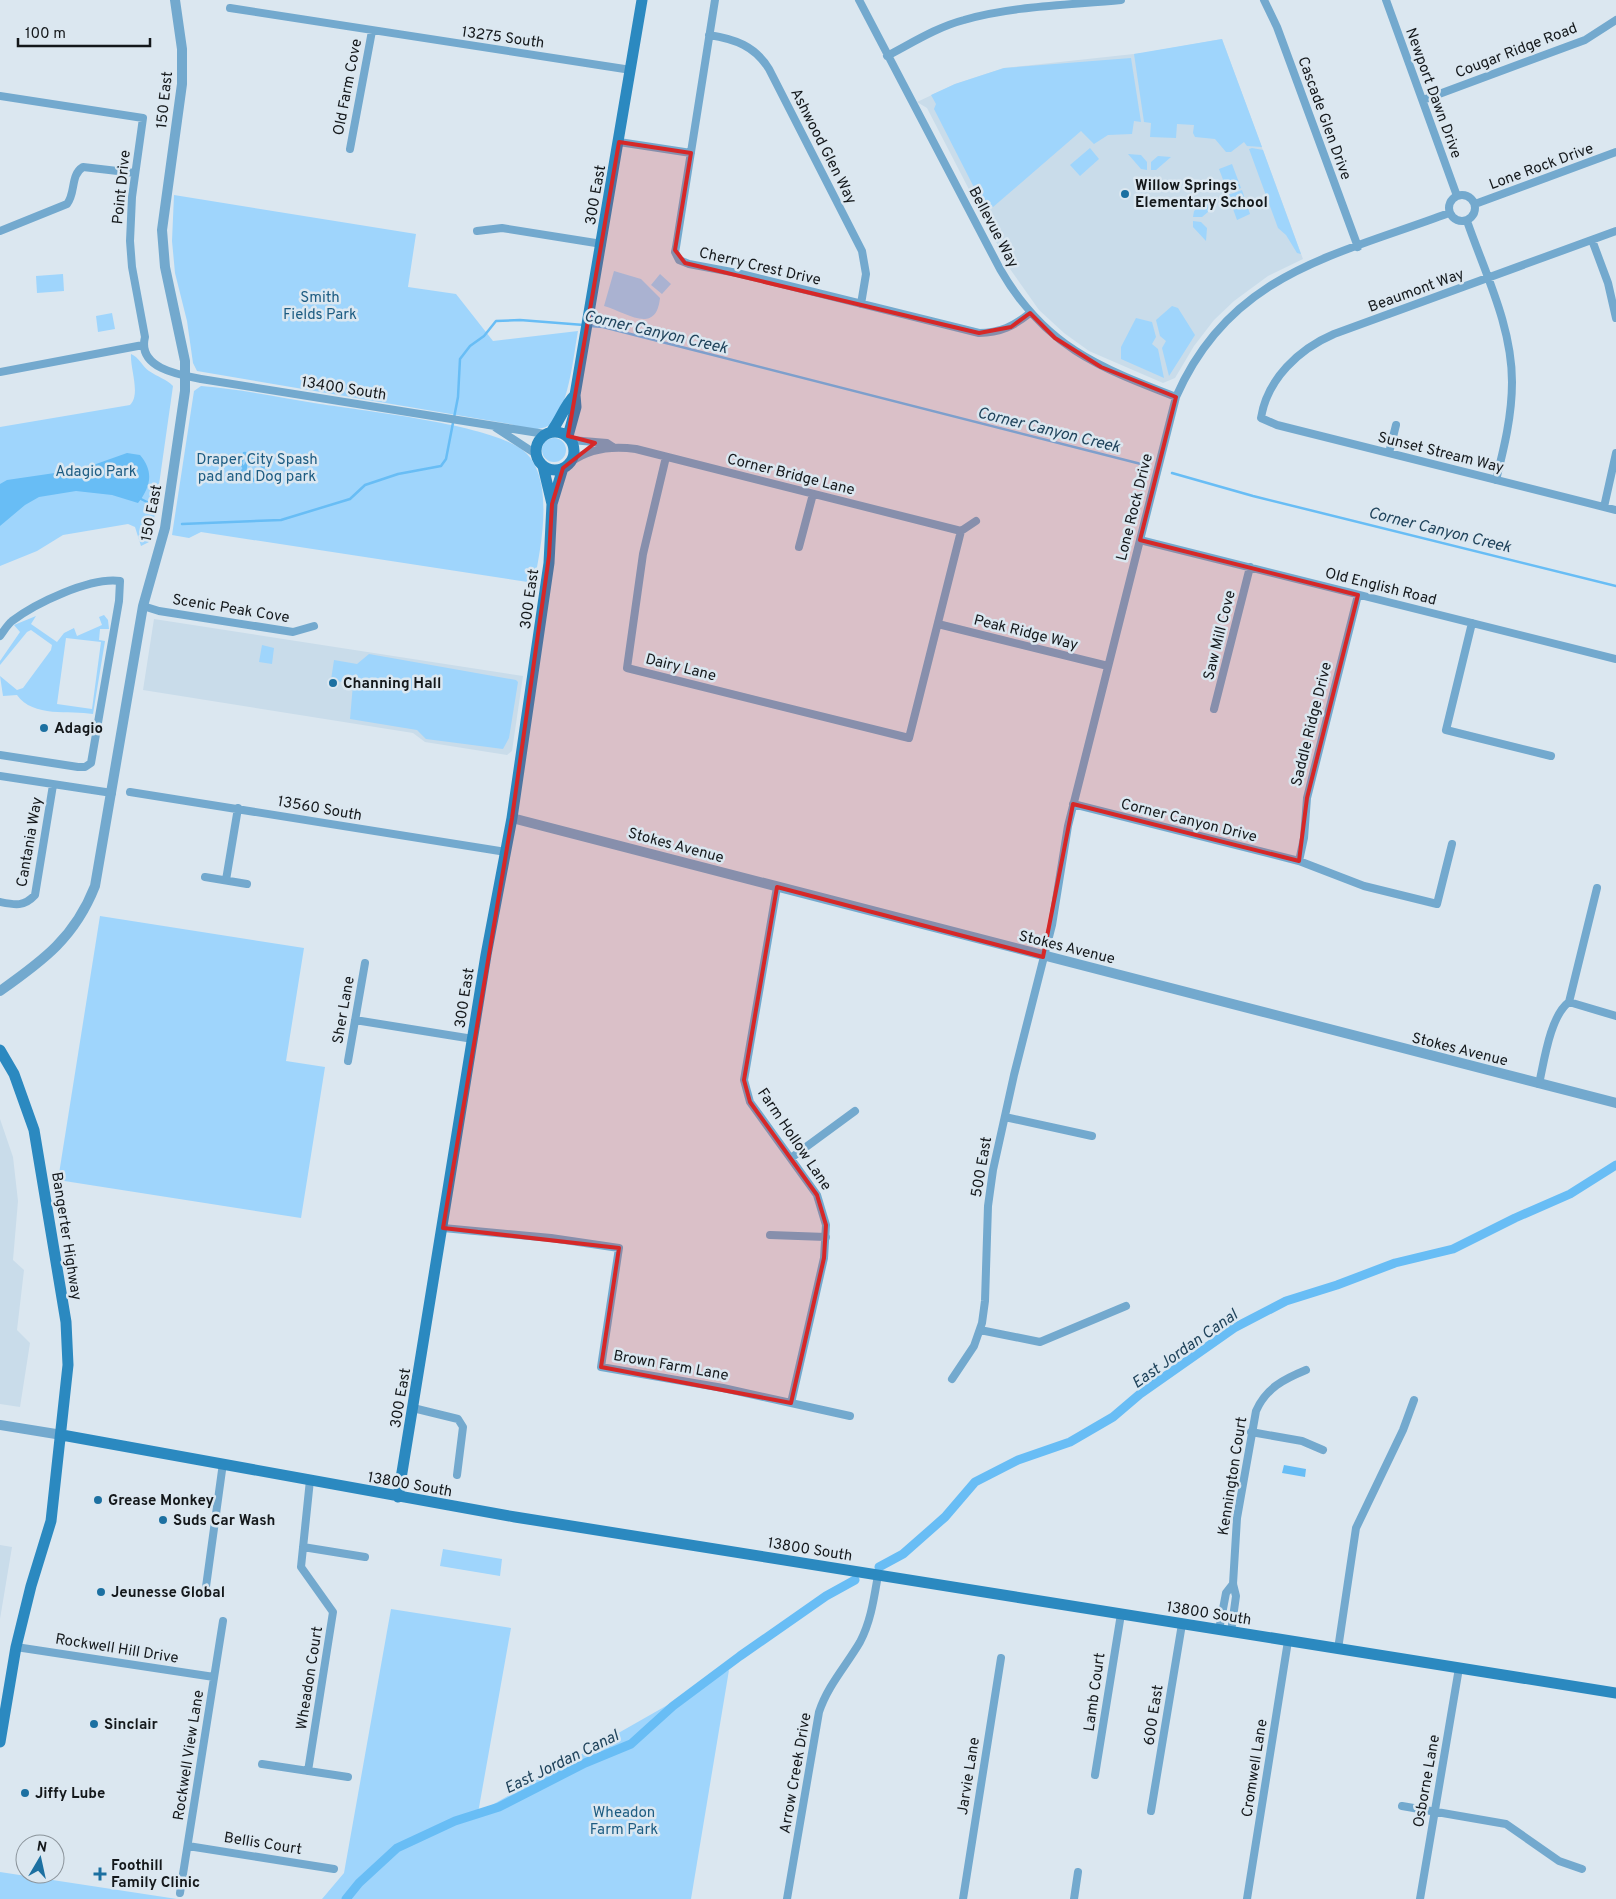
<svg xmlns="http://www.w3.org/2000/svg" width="1616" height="1899" viewBox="0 0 1616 1899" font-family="Overpass,sans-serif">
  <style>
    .built { fill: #c9dcea }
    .green { fill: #9fd5fc; fill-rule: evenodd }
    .water { fill: #68bdf5 }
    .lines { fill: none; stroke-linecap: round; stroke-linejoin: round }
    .stream { stroke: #68bdf5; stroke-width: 2.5 }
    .canal { stroke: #68bdf5; stroke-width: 9 }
    .minor { stroke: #73a9ce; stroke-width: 8 }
    .tertiary { stroke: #73a9ce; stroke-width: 10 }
    .secondary { stroke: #2b89c0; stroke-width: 11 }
    .marked { fill: #d62828; fill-opacity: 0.2; stroke: #d62828; stroke-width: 4; stroke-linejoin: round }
    .poi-dot { fill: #1c70a1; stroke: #dbe7f0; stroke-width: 2 }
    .labels { text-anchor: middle; stroke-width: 5; stroke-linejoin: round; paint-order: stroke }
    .street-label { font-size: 15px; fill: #14181b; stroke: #dbe7f0 }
    .poi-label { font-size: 15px; font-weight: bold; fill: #14181b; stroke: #dbe7f0; text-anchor: start }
    .park-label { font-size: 15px; fill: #1d5c82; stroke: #dbe7f0 }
    .water-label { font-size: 16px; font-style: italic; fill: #20445c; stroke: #dbe7f0 }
  </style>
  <rect width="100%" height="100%" fill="#dbe7f0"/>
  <!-- built -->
  <path class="built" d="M1222 39 1303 259 1268 276 1234 301 1214 320 1194 346 1175 378 1163 383 1089 351 1064 333 1039 310 1010 269 927 108 917 102 955 84 1004 68 1143 53Z
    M154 619 523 676 512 751 507 755 425 742 413 733 143 690Z
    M0 1119 13 1157 18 1201 13 1260 24 1270 17 1330 30 1343 20 1407 0 1404Z
    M0 1545 12 1547 0 1619Z"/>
  <!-- green -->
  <path class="green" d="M1222 39 1262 147 1247 146 1244 142 1231 152H1226L1215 139 1195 137 1193 133 1194 125 1177 124 1176 138 1150 137 1151 123 1144 122 1134 54Z
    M1131 58 1141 122 1134 121 1132 134 1108 135 1094 144 1081 131 993 207H984L934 109 936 104 931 95 955 84 1004 68Z
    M1090 148 1099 159 1080 176 1070 165Z
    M1252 148 1263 150 1301 254 1297 253 1286 235 1278 228 1249 149Z
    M1128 154 1141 155 1147 162V170L1141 169Z
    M1158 156 1171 157 1156 170H1151V162Z
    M1232 164 1241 188 1228 193 1219 169Z
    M1242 190 1250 214 1237 220 1228 195Z
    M174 195 416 234 408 287 456 294 493 341 578 331C574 352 568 416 548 426 535 432 523 428 510 424L197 371 193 363 187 321 175 273 172 241Z
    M1209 198 1208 212 1202 217H1193L1194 211Z
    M1193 221 1201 222 1207 228 1206 241 1193 227Z
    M614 271 641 279 660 298C656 336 626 312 604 306Z
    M63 274 64 291 37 293 36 276Z
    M660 274 671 284 662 294 651 285Z
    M1172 306 1178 308 1195 335 1169 376 1162 348 1166 341 1160 336 1156 320Z
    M112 313 115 329 98 332 96 316Z
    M1136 318 1152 322 1156 337 1152 344 1158 349 1164 378 1121 359V347Z
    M131 354C139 357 142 366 149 371 158 377 166 379 173 386L151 541 141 546 135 527 128 524 63 535 37 551 0 566V427L130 405C141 394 130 369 131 354Z
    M201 386C241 389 281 398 320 404 365 411 496 425 525 452 555 480 541 547 534 583L201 532 189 538 172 535 194 391Z
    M542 450a12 12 0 1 1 24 0a12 12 0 1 1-24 0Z
    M104 615 108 620 109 629H100L99 640 105 641 93 714C70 710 33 718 17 695L3 696 0 676 17 690 23 688 51 650 52 645 31 630 27 632 0 665V661L20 632 14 625 36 616 31 624 57 642 64 633 74 628 77 636 102 625 99 617ZM66 638 101 642 92 709 57 704Z
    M262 645 274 648 272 664 259 662Z
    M369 654 516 680 518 682 509 738 503 749 426 739 417 730 350 719 353 684 331 680 334 660 357 664Z
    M100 916 304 948 286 1061 325 1067 301 1218 58 1180Z
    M443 1549 502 1559 500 1576 440 1566Z
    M391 1609 511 1628 478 1813 729 1670 691 1899H322L344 1873Z
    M0 1872 177 1899H0Z"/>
  <!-- water -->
  <path class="water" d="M127 453 140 455C154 471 151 487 138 503L112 495 76 491 39 497 25 505 0 526V484L7 480 82 469Z
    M1284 1465 1306 1469 1305 1477 1282 1473Z"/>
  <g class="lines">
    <!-- stream -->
    <path class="stream" d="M590 326 603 327 1141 464
      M244 453 248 460 241 473 247 480 261 481
      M248 455 252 458 258 454 267 457 263 469 265 477
      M243 467 241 463 245 453
      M263 469 262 466 264 457
      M1172 473 1253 496 1616 586
      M245 475 246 465
      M245 477H251L254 480
      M139 498 149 503
      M182 524 281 520 350 499 365 485 398 474 441 466 446 459 458 397 460 359 470 346 484 336 496 321 520 320 584 325"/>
    <!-- canal -->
    <path class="canal" d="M879 1567 903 1554 945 1517 975 1482 1018 1460 1070 1442 1113 1417 1140 1394 1234 1328 1286 1301 1337 1285 1395 1263 1453 1249 1515 1218 1570 1194 1616 1165
      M346 1899 359 1883 397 1848 455 1821 499 1807 585 1763 631 1744 673 1706 740 1656 826 1596 855 1580"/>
    <!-- minor -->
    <path class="minor" d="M715 0 676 247 675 252 679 260 689 264 737 273 979 333C1000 333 1014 326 1030 313
      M859 0 1000 269C1044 346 1098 367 1176 397
      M1264 0 1277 27 1358 247
      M1386 0 1457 196
      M230 8 631 70
      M709 35C735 39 755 46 769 69L862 251 866 274 861 304
      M887 56C912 43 937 27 964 20 1011 6 1071 5 1121 0
      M0 96 143 118 132 197 130 241 132 267 145 337C137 368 179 375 201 379L545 434
      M1423 100 1585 40 1616 20
      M619 142 691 153
      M350 149 372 31
      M1449 208a13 13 0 1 1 26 0a13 13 0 1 1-26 0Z
      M1475 204 1616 152
      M1467 221C1485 273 1512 326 1512 382 1512 416 1504 448 1496 480
      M0 231 67 204C76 193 70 175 83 167L135 173
      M477 231 502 228 602 244
      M1616 231 1334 334C1299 349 1267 379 1261 418L1277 425 1616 510
      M1592 240 1608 283 1616 318
      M0 372 143 345
      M496 428 536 454
      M571 440 607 443 613 447
      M1389 453 1396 425
      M666 457 643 554 627 668 909 738 961 531
      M571 462C590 448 614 446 636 449L961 531 976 521
      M1604 507 1616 453
      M1140 540 1616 659
      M799 547 813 494
      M143 606 159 611 293 632 314 626
      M1472 623 1446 730 1551 756
      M938 624 1108 666
      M0 636C4 631 7 625 12 621 36 603 90 577 120 581L119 601 91 763 85 767H78L0 755
      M1214 709 1250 567
      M0 776 112 793
      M130 792 506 852
      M1073 804 1299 861 1364 886 1437 904 1452 844
      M1299 861 1304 838 1307 798 1358 595
      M205 877 247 884
      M226 880 238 808
      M777 887 744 1080 750 1102 817 1195 826 1225 824 1258 791 1403
      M0 902C15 905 24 907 35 895L53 785
      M1569 1002 1597 888
      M1569 1002 1616 1016
      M355 1020 473 1039
      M348 1061 365 963
      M1539 1084C1544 1062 1550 1016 1569 1002
      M1005 1117 1092 1136
      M791 1158 855 1111
      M443 1228 551 1238 619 1248 601 1367 723 1388 850 1416
      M770 1235 826 1237
      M980 1330 1040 1342 1126 1306
      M952 1379 974 1346 982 1323 985 1301 988 1206 993 1170 1014 1075 1052 925 1068 826 1176 397C1230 273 1334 256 1449 213
      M413 1408 458 1419 463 1427 457 1475
      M1251 1432 1302 1441 1323 1450
      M303 1547 365 1557
      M205 1594 223 1463
      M1219 1630 1226 1593 1233 1584
      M1231 1632 1236 1596 1233 1584 1237 1518 1256 1411C1266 1388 1284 1379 1306 1370
      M16 1647 214 1677
      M1338 1649 1356 1528 1403 1430 1414 1400
      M262 1764 348 1777
      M308 1771 333 1612 301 1567 310 1480
      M1095 1775 1121 1614
      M1402 1806 1506 1824 1559 1861 1582 1869
      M1151 1811 1182 1624
      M188 1846 334 1869
      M180 1893 223 1621
      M787 1899 819 1712C828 1685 846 1666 860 1642 871 1621 874 1598 878 1575
      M963 1899 1001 1658
      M1074 1899 1078 1872
      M1247 1899 1288 1641
      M1420 1899 1459 1668"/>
    <!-- tertiary -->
    <path class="tertiary" d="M512 818 1616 1103
      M0 991C44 960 75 937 95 886L143 606 165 528 185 391V361L165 267 162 230 182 84V49L175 0
      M0 1425 62 1435"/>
    <!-- secondary -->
    <path class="secondary" d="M536 451a19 19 0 1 1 38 0a19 19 0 1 1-38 0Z
      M551 432C561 419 564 406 575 395
      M568 436 576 407 575 395 642 0
      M543 466 552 504
      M0 1050 14 1074 34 1130 66 1322 68 1365 51 1521 31 1586 16 1647 0 1742
      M62 1435 515 1517 1616 1693
      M398 1497 486 955 512 818 549 563 552 504 563 468"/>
  </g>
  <!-- marked area -->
  <path class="marked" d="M619 142 691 153 675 250 685 263 979 333 1011 327 1030 313 1055 338 1101 367 1176 397 1140 540 1358 595 1307 798 1299 861 1073 804 1043 957 777 887 744 1080 750 1102 817 1195 826 1225 824 1258 791 1403 601 1367 619 1248 443 1228 512 818 549 556 552 504 563 468 595 443 568 436Z"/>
  <!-- markers -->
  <g class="poi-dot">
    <circle cx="1125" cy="194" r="5"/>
    <circle cx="333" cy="683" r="5"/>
    <circle cx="44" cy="728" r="5"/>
    <circle cx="98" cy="1500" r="5"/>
    <circle cx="163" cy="1520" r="5"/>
    <circle cx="101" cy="1592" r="5"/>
    <circle cx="94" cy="1724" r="5"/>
    <circle cx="25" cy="1793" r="5"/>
    <path d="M97.5 1866.5h5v5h5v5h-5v5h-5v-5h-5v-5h5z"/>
  </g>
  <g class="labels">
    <!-- street labels -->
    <g class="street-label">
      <text transform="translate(503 37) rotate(8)" y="5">13275 South</text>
      <text transform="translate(1516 50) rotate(-21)" y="5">Cougar Ridge Road</text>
      <text transform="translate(347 87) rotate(-79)" y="5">Old Farm Cove</text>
      <text transform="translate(1434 93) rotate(70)" y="5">Newport Dawn Drive</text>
      <text transform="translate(164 100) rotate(-84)" y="5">150 East</text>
      <text transform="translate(1325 118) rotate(70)" y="5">Cascade Glen Drive</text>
      <text transform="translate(824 146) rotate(63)" y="5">Ashwood Glen Way</text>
      <text transform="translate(1541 166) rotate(-20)" y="5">Lone Rock Drive</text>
      <text transform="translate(121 187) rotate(-84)" y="5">Point Drive</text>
      <text transform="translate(595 195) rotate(-80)" y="5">300 East</text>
      <text transform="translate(994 227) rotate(62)" y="5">Bellevue Way</text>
      <text transform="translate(760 266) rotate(13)" y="5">Cherry Crest Drive</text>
      <text transform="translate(1416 290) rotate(-20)" y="5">Beaumont Way</text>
      <text transform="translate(344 388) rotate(9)" y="5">13400 South</text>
      <text transform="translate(1441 452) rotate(14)" y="5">Sunset Stream Way</text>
      <text transform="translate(791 474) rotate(14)" y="5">Corner Bridge Lane</text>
      <text transform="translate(1134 507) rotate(-76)" y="5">Lone Rock Drive</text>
      <text transform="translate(151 513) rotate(-79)" y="5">150 East</text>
      <text transform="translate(1381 586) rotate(14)" y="5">Old English Road</text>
      <text transform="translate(529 599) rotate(-82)" y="5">300 East</text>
      <text transform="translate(231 608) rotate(9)" y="5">Scenic Peak Cove</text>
      <text transform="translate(1026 632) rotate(14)" y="5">Peak Ridge Way</text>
      <text transform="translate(1219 635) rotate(-76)" y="5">Saw Mill Cove</text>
      <text transform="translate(681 667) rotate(14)" y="5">Dairy Lane</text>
      <text transform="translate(1311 724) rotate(-76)" y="5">Saddle Ridge Drive</text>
      <text transform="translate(320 808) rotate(10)" y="5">13560 South</text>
      <text transform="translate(1189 820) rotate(14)" y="5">Corner Canyon Drive</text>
      <text transform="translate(29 842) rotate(-80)" y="5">Cantania Way</text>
      <text transform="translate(676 845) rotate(15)" y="5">Stokes Avenue</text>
      <text transform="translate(1067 947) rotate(14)" y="5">Stokes Avenue</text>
      <text transform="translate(464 998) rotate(-81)" y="5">300 East</text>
      <text transform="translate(343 1010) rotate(-80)" y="5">Sher Lane</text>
      <text transform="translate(1460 1049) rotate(14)" y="5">Stokes Avenue</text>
      <text transform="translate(795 1139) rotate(56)" y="5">Farm Hollow Lane</text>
      <text transform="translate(981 1167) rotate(-80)" y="5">500 East</text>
      <text transform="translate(67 1236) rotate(81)" y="5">Bangerter Highway</text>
      <text transform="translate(671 1365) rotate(10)" y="5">Brown Farm Lane</text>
      <text transform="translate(400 1398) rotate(-80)" y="5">300 East</text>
      <text transform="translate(1232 1476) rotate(-81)" y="5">Kennington Court</text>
      <text transform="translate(410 1484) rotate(10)" y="5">13800 South</text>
      <text transform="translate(810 1549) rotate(9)" y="5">13800 South</text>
      <text transform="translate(1209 1613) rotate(9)" y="5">13800 South</text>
      <text transform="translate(117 1648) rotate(9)" y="5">Rockwell Hill Drive</text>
      <text transform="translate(309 1678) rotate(-81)" y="5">Wheadon Court</text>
      <text transform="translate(1094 1692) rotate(-82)" y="5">Lamb Court</text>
      <text transform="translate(1153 1715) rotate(-81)" y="5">600 East</text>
      <text transform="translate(188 1755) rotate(-81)" y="5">Rockwell View Lane</text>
      <text transform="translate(1254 1768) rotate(-81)" y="5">Cromwell Lane</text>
      <text transform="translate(795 1773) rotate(-80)" y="5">Arrow Creek Drive</text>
      <text transform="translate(968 1776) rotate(-81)" y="5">Jarvie Lane</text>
      <text transform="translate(1426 1781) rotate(-80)" y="5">Osborne Lane</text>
      <text transform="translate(263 1843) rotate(9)" y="5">Bellis Court</text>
    </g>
    <!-- poi labels -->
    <g class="poi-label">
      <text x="1135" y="190">Willow Springs<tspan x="1135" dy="17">Elementary School</tspan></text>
      <text x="343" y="688">Channing Hall</text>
      <text x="54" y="733">Adagio</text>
      <text x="108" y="1505">Grease Monkey</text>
      <text x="173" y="1525">Suds Car Wash</text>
      <text x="111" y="1597">Jeunesse Global</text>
      <text x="104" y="1729">Sinclair</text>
      <text x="35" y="1798">Jiffy Lube</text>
      <text x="111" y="1870">Foothill<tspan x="111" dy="17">Family Clinic</tspan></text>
    </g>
    <!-- park labels -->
    <g class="park-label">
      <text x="320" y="302">Smith<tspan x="320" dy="17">Fields Park</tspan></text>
      <text x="257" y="464">Draper City Spash<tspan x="257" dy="17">pad and Dog park</tspan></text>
      <text x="96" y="476">Adagio Park</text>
      <text x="624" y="1817">Wheadon<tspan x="624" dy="17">Farm Park</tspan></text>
    </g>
    <!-- water labels -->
    <g class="water-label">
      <text transform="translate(656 331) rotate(13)" y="6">Corner Canyon Creek</text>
      <text transform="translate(1049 429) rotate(14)" y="6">Corner Canyon Creek</text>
      <text transform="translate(1440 529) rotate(14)" y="6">Corner Canyon Creek</text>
      <text transform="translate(1184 1348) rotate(-35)" y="6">East Jordan Canal</text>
      <text transform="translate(561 1761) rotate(-26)" y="6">East Jordan Canal</text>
    </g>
  </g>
  <!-- north arrow -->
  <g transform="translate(40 1859) rotate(9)"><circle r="24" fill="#dbe7f0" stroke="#8b949b"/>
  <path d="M0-4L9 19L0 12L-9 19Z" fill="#1c70a1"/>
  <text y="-8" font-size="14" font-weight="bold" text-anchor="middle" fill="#14181b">N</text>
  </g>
  <!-- scale -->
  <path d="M18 38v8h132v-8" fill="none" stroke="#14181b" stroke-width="2.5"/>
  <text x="25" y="38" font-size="15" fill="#14181b" stroke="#dbe7f0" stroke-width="4" paint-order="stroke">100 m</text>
</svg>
